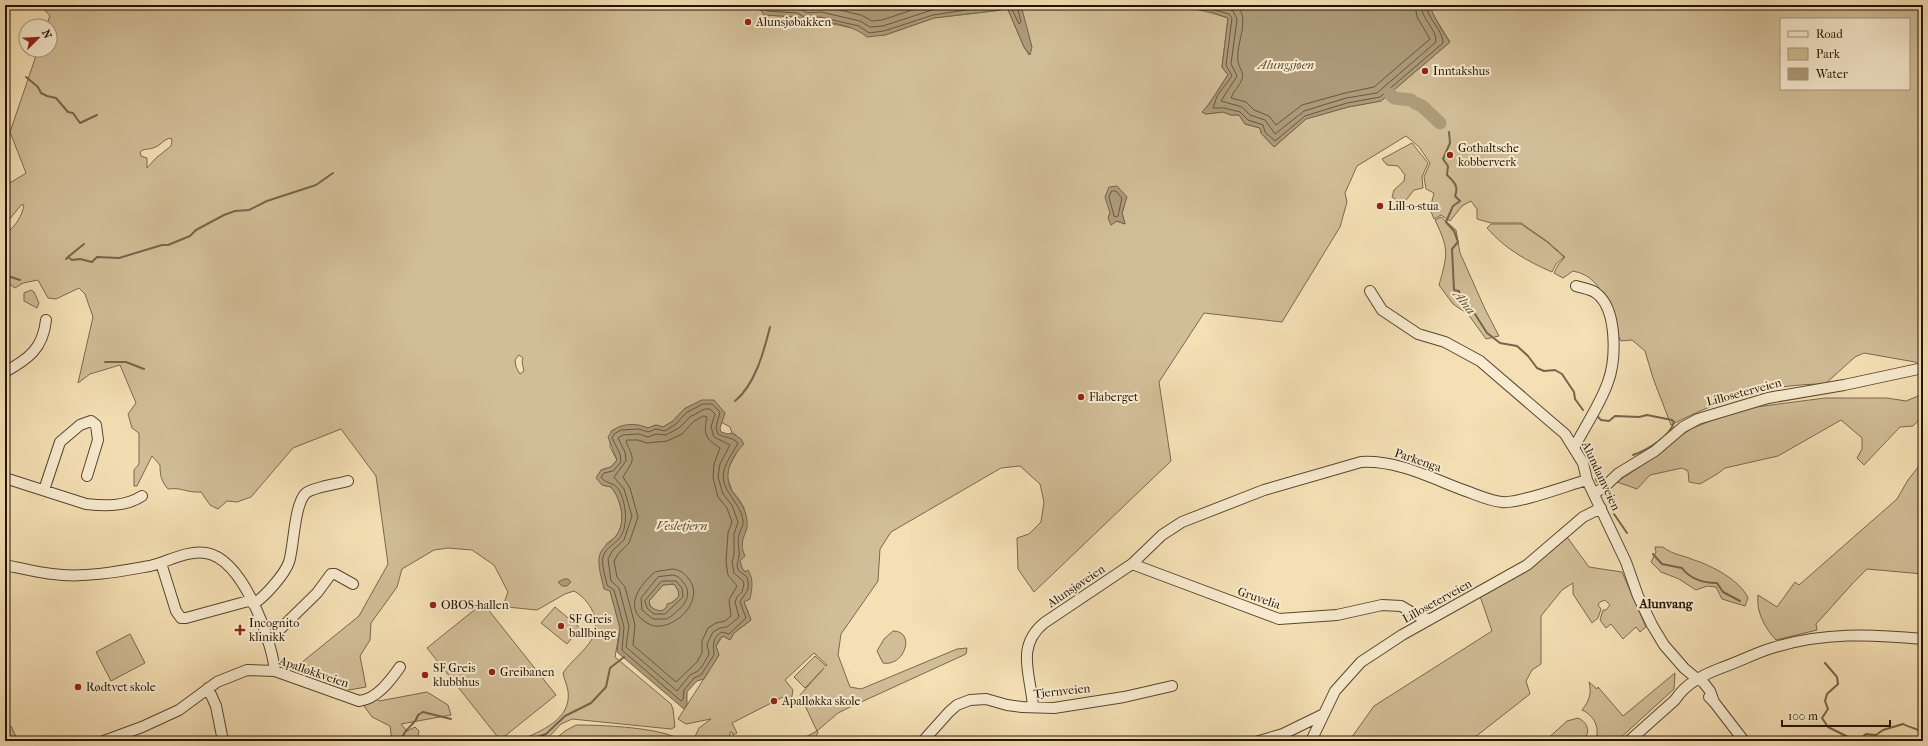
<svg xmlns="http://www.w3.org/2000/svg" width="1928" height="746" viewBox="0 0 1928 746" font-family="'IM FELL French Canon',serif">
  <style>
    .green { fill: #d1bd97; stroke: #7a684e; fill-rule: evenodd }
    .water { fill: #ad9a79; stroke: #75644a; fill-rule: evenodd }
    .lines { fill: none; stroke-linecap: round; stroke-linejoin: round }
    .shore { stroke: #68563e; stroke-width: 1 }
    .stream { stroke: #75644a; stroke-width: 2 }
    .river { stroke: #ad9a79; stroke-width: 13 }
    .minor-casing { stroke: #574630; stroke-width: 12 }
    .minor { stroke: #f8ebcf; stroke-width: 10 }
    .poi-dot { fill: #8f2418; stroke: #f8ebcf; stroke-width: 1.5 }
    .labels { text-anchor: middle; stroke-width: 4; stroke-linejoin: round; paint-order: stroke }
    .poi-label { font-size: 12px; fill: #221304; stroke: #f8ebcf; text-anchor: start }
    .street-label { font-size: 12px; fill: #221304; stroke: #f8ebcf }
    .water-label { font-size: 13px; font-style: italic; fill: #615039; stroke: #f8ebcf }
    .neighbourhood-label { font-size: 13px; font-weight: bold; fill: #221304; stroke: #f8ebcf }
  </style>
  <rect width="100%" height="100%" fill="#f5e0b5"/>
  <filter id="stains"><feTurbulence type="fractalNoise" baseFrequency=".005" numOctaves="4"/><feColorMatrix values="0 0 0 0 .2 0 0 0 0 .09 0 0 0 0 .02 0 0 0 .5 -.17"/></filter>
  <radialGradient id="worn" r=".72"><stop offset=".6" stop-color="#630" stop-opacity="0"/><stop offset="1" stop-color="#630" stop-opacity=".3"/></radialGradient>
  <!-- green -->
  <path class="green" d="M40 5H758L764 15 798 17 802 23 819 21 885 35 934 18 1001 10 1003 5H1006L1024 47 1029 55 1022 9 1024 5H1165C1187 7 1207 11 1228 18L1222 67 1228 75C1219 87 1212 102 1202 112L1206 114 1223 112 1231 115H1239L1245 124 1260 128 1261 133 1274 147 1306 119 1348 107 1381 101 1450 42 1431 11 1430 5H1923V365L1920 366 1915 362 1864 353 1855 357 1825 384C1768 384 1721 399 1671 425L1653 378 1645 351 1632 340 1621 341C1606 317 1609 278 1573 271L1563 278 1554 273 1558 265 1565 257 1548 242 1521 223H1491L1477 219V209L1471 201 1462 206 1450 221 1441 215 1434 219 1430 209 1434 193 1426 189 1424 177 1430 163 1419 147 1406 136 1357 166 1345 193 1347 202 1340 227 1282 322 1204 313 1159 382 1171 461 1034 592 1018 569 1017 538 1029 534 1041 522 1044 502 1040 484 1020 466 1001 468 891 532 880 549 878 581 841 634 838 655 850 687 861 689 957 649 967 648 966 654 846 709 838 713 817 731 818 733 813 741H798L817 731 800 695 824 668 805 688 794 677 815 656 826 666 827 665 814 653 785 680 793 690 791 701 787 703 783 697 732 723 737 733 733 735 732 732H730V737L722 741H693L699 728 711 719 686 724 678 719 719 655 716 646 723 636 730 640 734 633 751 620 744 602 747 571 745 572 742 568 740 561 743 536 746 530 744 508 739 499 732 491 727 476 729 467 738 450 736 435 732 433 730 427 721 422 702 400 684 409 673 421 663 427 656 425 648 428C636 423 622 424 611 431L610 447 617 460 611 467 601 470 602 485 611 487C621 499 627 522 616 536 613 539 609 542 606 544L610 591 620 628 615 657 671 704 673 709 675 727 671 729 572 719 561 724 545 741H519C540 731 572 720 568 691 567 685 564 679 563 673 571 661 585 651 592 639 602 621 590 600 574 591L565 594 537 610 507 607 504 603 508 592 494 565 472 550 448 548 434 550 402 569 397 587 371 623 370 640 360 656 366 687 349 690 296 667 359 616 388 564 376 476 341 429 293 448 251 497 237 502 227 501 218 509 210 505 201 492C186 493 182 487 168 489 161 481 160 475 160 465L152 456 137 486H134V470L139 464V433L132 428 128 414 136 403 120 365 90 374 78 383 93 317 85 294 79 288 56 299 48 298 38 280 23 283 15 288 5 281V232H8C16 225 22 216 24 205H21L5 225V186L26 173 10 132 38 50H50V26H46L50 16ZM1781 19H1909V89H1781ZM171 138 172 141 171 146 156 158 147 168V158L141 156 140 152C144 148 148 150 153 148 161 146 163 139 171 138ZM1124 207 1122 213 1125 224 1108 218 1110 213ZM519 355 523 358 522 362 524 371 520 374 516 367 515 360Z
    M1412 143 1428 163 1422 177 1423 188 1414 190 1406 200 1400 202 1392 197 1394 190 1404 181 1405 175 1398 166 1387 165 1382 159Z
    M1441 217 1456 230 1460 253 1485 309 1499 336 1486 339 1468 314 1453 304 1439 285C1448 254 1449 249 1435 220Z
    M1491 224H1521L1547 242 1564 257 1556 264 1552 272C1527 261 1505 249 1487 228Z
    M31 290 34 292 39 303 37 308 24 301V293Z
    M1923 394V416L1913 426 1900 427 1864 465 1857 458 1862 449V438L1841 420 1778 456 1725 468 1717 474 1700 484 1689 482 1688 471 1682 468 1650 475 1637 489 1617 482 1665 450 1676 439 1691 429 1729 413 1748 408 1825 398H1887L1906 401Z
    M1923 461V574L1867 569C1849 586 1833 606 1816 624L1817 630 1776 640C1765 628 1756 612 1758 595L1777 607 1795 582 1799 585 1897 499 1908 480Z
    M1567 537 1589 567 1622 572 1646 627 1640 632 1636 627 1623 639 1611 624 1606 628 1600 620 1603 610H1606L1610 605 1605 600 1600 602 1598 605 1601 609 1598 618 1592 623 1573 594V583L1562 590 1541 616V664L1532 670 1526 681 1530 694 1470 741H1349L1374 706 1492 631 1480 596Z
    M1655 547H1663C1673 555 1683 555 1694 560 1711 565 1741 581 1748 598L1745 606 1722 599 1716 587 1707 586 1696 590 1679 579 1661 572 1651 562 1656 552Z
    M674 584 678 590 679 596 663 611 655 610 650 606 649 601 663 585Z
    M483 603 556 695 500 740 427 648Z
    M555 607 580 628 567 644 541 623Z
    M893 631C916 631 905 667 883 663L877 651 884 639Z
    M130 634 145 663 111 681 96 652Z
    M1675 673 1674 689 1617 741H1595C1601 729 1594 715 1582 710 1589 701 1592 694 1589 682L1597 689 1598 687 1623 716Z
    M427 692 448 705 451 715 401 724 407 731 415 727 419 731 417 741H392L390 726 372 717 362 703 370 693 379 701Z
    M1578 718C1589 723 1591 734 1582 741H1545L1567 721Z
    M576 725C599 725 664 727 682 741H553L565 731Z
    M11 726 18 741H9L5 735V727Z"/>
  <!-- water -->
  <path class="water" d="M758 5H1003L1001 10 934 18 885 35 867 37C850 23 823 20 802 23L798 17 764 15Z
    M1006 5H1024L1022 9 1032 47 1030 55 1024 47Z
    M1165 5H1430C1430 10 1445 37 1450 42L1381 101 1348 107 1306 119 1274 147 1261 133 1260 128 1245 124 1239 115H1231L1223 112 1206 114 1202 112C1210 105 1221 85 1228 75L1222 67 1228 18 1209 11Z
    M1117 186 1127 197 1122 213 1125 224 1117 221 1111 225 1108 218 1110 213 1105 197 1109 187Z
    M702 400H714L725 413 720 428 721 432 728 434 732 433 741 439 744 444C732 456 722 474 732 491 738 501 746 507 747 521 749 534 737 539 745 556L740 561 742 568 745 572 748 570C754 580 752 588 750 599L744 602 751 620 734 633 730 640 723 636 720 638 716 646 719 655 704 679 697 681 687 692V705L684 709 617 652 620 628 610 591 604 589C602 580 598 567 599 558 600 548 610 543 616 536 627 522 621 499 611 487L602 485 596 478 601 470 611 467 617 460 608 437C615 423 634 422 648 428L656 425 663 427 673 421 684 409ZM674 584 678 590 679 596 673 602 667 604 666 608C660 613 655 610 650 606L649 601 663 585Z
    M564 579H568L571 582 567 586H562L558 582Z"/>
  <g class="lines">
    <!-- shore -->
    <path class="shore" d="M763 5 767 11 798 13 805 18 820 17 859 26 869 33 884 31 933 15 999 5
      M768 5 770 7 799 8 807 13 821 12 860 21 870 27 883 26 932 10 968 5
      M807 5 809 7 822 6 861 15 872 21 882 20 927 5
      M1010 5 1019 24 1021 22 1018 10 1020 5
      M1197 5 1229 14 1232 18 1226 65 1232 76 1217 96 1213 108H1224L1240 112 1248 120 1263 125 1265 132 1275 141 1305 116 1347 103 1380 97 1443 43C1443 30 1427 18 1426 5
      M1219 5 1233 11 1237 19 1231 64 1237 76 1221 101 1242 107 1250 115 1265 120 1275 134 1304 111 1346 98 1377 93 1436 42C1437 29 1421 19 1421 5
      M1236 5C1252 18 1235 44 1238 62 1239 68 1244 71 1242 79 1240 86 1233 91 1231 98L1246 102 1254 110 1269 116 1276 125 1302 105 1345 93 1374 87 1430 39 1417 17 1415 5
      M1112 191H1116L1122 198 1118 216 1116 217 1114 216 1109 197Z
      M703 404H712L720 412 716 427 718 434C725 438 732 437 738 443 730 459 715 473 729 493 735 503 741 509 743 520 744 526 740 529 739 535 737 541 740 552 739 556 738 563 736 562 738 570L747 577C751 592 745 592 740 602L746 618 729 634 722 632C712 637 713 646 714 655L701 675 694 678 684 690 683 699 681 701 622 650 624 627 614 590 607 585C606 578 601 565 603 557 605 549 613 545 619 539 629 526 626 505 620 492 615 481 606 485 601 477L604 473 613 471 621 462 620 454 612 438 614 434 621 430 639 429 648 432 656 429 665 431 676 424 686 413Z
      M705 409H710L715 414 711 427 714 437 730 445 720 464 718 477 723 494 732 505 738 522 734 534V555L732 562 734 573 743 581 744 584 742 592 737 597 735 602 739 617 727 627 720 628 713 632 707 644 709 654 703 665 698 671 690 675 677 691 626 647 629 626 619 588 611 581 608 559 613 550 624 540 632 516 624 489 614 477 626 461 625 452 618 438 623 435 639 434 648 437 656 434 666 435 679 428 690 417Z
      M704 416 707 417C703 435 706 439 720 448L714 464 713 478 718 497 727 508 732 522 728 533 726 562 728 575 737 586 729 600 731 616 725 621 716 623 708 628 702 641V653L697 662 676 682 633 645 635 625 625 587 617 577 614 561 618 554 629 543 638 517 630 488 623 477C633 460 636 462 626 442L627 440H638L647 443 667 441 682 434 693 422Z
      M673 569C680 570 684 573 688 578 708 601 670 635 649 624 622 610 638 586 655 572Z
      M673 575C678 576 680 578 683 582 696 597 679 611 667 619H653L642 610 641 598 658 577Z
      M662 581H676L682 588 683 597 665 614H654L647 608 645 601Z"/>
    <!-- stream -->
    <path class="stream" d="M26 77 38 87 41 93 47 96 56 98 68 112 73 113 80 123 97 115
      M1449 132 1450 143 1443 159 1448 166 1447 175C1454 182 1459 186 1455 196L1460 201 1453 206 1446 222 1454 231 1458 242 1452 249 1454 290 1459 291 1461 300 1468 303 1487 333 1500 343 1517 346 1528 356 1537 368 1544 371 1555 370 1562 374 1574 392 1575 399 1583 410
      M68 257 84 244
      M66 259 68 257 72 260 80 259 92 262 97 257 119 258 162 245H168L190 236 196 230 224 215 235 211 249 210 267 201 316 185 333 173
      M5 275 20 280
      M105 362H126L144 369
      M735 401C755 385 764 351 770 327
      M1598 417 1601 420 1609 421 1615 416 1639 417 1647 415 1672 420 1674 422C1670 437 1647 450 1633 455
      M1600 485 1596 480V476L1601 472
      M1605 493 1612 511 1627 533
      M1653 554 1662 564 1682 568C1691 580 1703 583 1717 583L1723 592 1740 601
      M1825 663 1837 677 1838 684 1827 694 1825 701 1828 709 1822 718 1828 727 1856 741
      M402 741C402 729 416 725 418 715L423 712 451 719
      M526 741 546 734 565 716 591 703 606 687 610 668 624 657
      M1858 741 1866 734 1876 735 1883 730 1903 724C1910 728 1917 728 1923 733"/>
    <!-- river -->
    <path class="river" d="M1390 94 1394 98 1411 100
      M1415 103 1422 106 1440 123"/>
    <defs>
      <path id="minor" d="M1370 291 1382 310 1418 334 1445 342 1480 361 1565 434 1583 463 1587 480 1626 562 1638 596 1652 625 1664 645 1684 668 1697 679 1703 682 1710 691 1714 702
        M5 372C28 359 43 349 46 320
        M1574 448C1585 426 1600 405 1608 382 1616 360 1618 309 1596 293 1591 289 1582 288 1576 286
        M5 478 86 504C105 506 125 507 142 496
        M44 490 60 442 80 425 91 421 96 425 98 440 87 476
        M1595 493 1603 488 1619 473 1655 451 1683 427 1698 419 1768 398 1844 385 1923 368
        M161 563 176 611 181 618H186L252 600
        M1132 564 1279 619 1337 615 1382 605 1401 606 1418 616 1429 619
        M5 565C24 569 43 574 62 575 91 577 121 571 150 566 167 562 187 550 206 553 243 559 271 638 275 671
        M253 604C264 598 285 574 289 562 294 547 294 504 306 493 314 487 338 484 348 481
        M267 640 271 638 317 593 331 574H335L353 584
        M208 688 216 706 223 741
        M1709 697 1714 702 1744 741
        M1033 707C1031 675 1015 647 1044 623L1132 564 1162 535 1182 522 1264 490 1361 462C1398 460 1433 479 1466 491 1477 495 1490 501 1502 502 1519 504 1568 485 1587 480
        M104 741 142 727 179 710 217 682 247 670 275 671 359 701C377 699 390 681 400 667
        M923 741 949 712 957 705 970 700 986 699 1007 705 1022 707 1054 708 1124 697 1172 686
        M1259 741 1283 734 1324 714
        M1311 741 1335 691 1361 662 1402 635 1527 565 1583 517 1601 508
        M1629 741 1675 700C1686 683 1703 675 1721 668 1739 662 1755 653 1772 648 1823 632 1871 634 1923 639"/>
    </defs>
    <!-- minor casing -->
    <use href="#minor" class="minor-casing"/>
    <!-- minor -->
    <use href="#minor" class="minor"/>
  </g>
  <!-- markers -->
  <g class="poi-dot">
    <circle cx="748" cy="22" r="4"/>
    <circle cx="1425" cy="71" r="4"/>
    <circle cx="1450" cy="155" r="4"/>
    <circle cx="1380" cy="206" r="4"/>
    <circle cx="1081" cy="397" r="4"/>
    <circle cx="433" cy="605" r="4"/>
    <circle cx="561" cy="626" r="4"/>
    <path d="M238 624h4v4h4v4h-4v4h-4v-4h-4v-4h4z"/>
    <circle cx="492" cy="672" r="4"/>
    <circle cx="425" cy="675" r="4"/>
    <circle cx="78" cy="687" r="4"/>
    <circle cx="774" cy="701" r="4"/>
  </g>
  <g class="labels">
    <!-- poi labels -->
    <g class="poi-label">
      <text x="756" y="26">Alunsjøbakken</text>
      <text x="1433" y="75">Inntakshus</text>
      <text x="1458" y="152">Gothaltsche<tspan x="1458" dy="14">kobberverk</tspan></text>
      <text x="1388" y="210">Lill-o-stua</text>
      <text x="1089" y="401">Flaberget</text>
      <text x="441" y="609">OBOS-hallen</text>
      <text x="569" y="623">SF Greis<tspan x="569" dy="14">ballbinge</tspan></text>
      <text x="249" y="627">Incognito<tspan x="249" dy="14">klinikk</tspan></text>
      <text x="433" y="672">SF Greis<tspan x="433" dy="14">klubbhus</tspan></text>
      <text x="500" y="676">Greibanen</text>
      <text x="86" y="691">Rødtvet skole</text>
      <text x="782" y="705">Apalløkka skole</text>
    </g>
    <!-- street labels -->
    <g class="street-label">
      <text transform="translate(1744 392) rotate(-15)" y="4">Lilloseterveien</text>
      <text transform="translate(1418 460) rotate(19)" y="4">Parkenga</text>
      <text transform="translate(1601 476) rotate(65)" y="4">Alundamveien</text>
      <text transform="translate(1076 586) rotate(-34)" y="4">Alunsjøveien</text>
      <text transform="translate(1259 598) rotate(19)" y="4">Gruvelia</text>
      <text transform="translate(1437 601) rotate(-29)" y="4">Lilloseterveien</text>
      <text transform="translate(314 672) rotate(19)" y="4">Apalløkkveien</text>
      <text transform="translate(1062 691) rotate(-6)" y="4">Tjernveien</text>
    </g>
    <!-- water labels -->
    <g class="water-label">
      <text x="1286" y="69">Alungsjøen</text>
      <text transform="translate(1465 302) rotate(52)" y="5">Alna</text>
      <text x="682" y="530">Vesletjern</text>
    </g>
    <!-- neighbourhood labels -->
    <g class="neighbourhood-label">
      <text x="1666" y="608">Alunvang</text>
    </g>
  </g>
  <!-- margin -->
  <rect width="1928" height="746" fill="none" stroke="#f5e0b5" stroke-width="20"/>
  <rect x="6" y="6" width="1916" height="734" fill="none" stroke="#221304" stroke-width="2"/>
  <rect x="10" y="10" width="1908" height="726" fill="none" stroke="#221304"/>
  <!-- legend -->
  <rect x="1780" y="18" width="130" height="72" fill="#f8ebcf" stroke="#a2957e"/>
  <rect x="1788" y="31" width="20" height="6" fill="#f8ebcf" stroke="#a2957e"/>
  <text x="1816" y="38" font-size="12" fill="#221304">Road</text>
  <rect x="1788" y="48" width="20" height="12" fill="#d1bd97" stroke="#a2957e"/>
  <text x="1816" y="58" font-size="12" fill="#221304">Park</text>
  <rect x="1788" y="68" width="20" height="12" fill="#ad9a79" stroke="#a2957e"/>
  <text x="1816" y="78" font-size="12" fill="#221304">Water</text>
  <!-- north arrow -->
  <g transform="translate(38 38) rotate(66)"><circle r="19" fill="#f8ebcf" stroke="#a2957e"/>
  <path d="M0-3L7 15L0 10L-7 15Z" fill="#8f2418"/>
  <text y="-6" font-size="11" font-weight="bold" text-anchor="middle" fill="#221304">N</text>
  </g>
  <!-- scale -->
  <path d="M1782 720v6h108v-6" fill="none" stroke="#221304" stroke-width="2"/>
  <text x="1788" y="720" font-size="12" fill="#221304" stroke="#f8ebcf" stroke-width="3" paint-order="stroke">100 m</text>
  <rect width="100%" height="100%" filter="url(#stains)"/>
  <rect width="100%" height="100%" fill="url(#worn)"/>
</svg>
